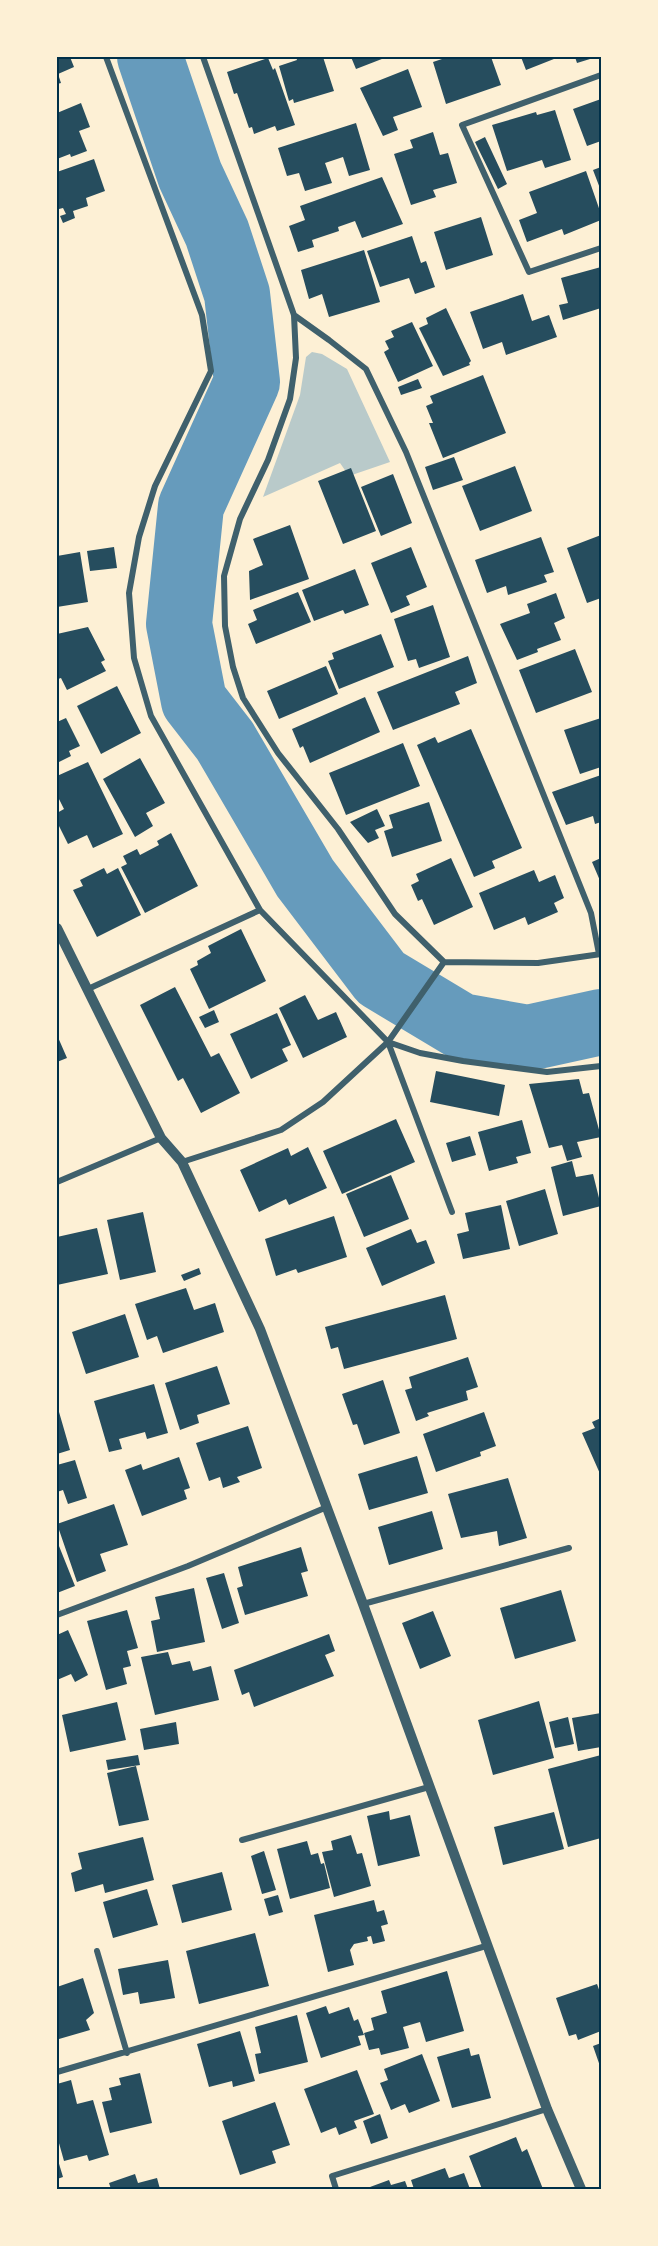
<svg xmlns="http://www.w3.org/2000/svg" width="658" height="2246" viewBox="0 0 658 2246" font-family="'Roboto Condensed',sans-serif">
  <style>
    .green { fill: #b9caca }
    .lines { fill: none; stroke-linecap: round; stroke-linejoin: round }
    .river { stroke: #669bbc; stroke-width: 66 }
    .building { fill: #264d5e }
    .minor { stroke: #3f606c; stroke-width: 6 }
    .tertiary { stroke: #3f606c; stroke-width: 10 }
    .neatline { fill: none; stroke: #003049; stroke-width: 2 }
  </style>
  <rect width="100%" height="100%" fill="#fdf0d5"/>
  <!-- green -->
  <path class="green" d="M312 352 322 354 347 369 390 462 349 476 340 463 263 497 300 395 306 357Z"/>
  <g class="lines">
    <!-- river -->
    <path class="river" d="M150 57 190 175 217 233 237 294 247 382 191 506 179 624 194 701 225 741 305 878 381 978 461 1026 528 1038 601 1022"/>
  </g>
  <!-- building -->
  <path class="building" d="M57 57H70L74 67 58 74 61 83 57 84Z
    M296 57H323L334 91 294 103 293 99 289 101 279 66 297 60Z
    M351 57H387L356 69Z
    M448 57H491L501 85 446 104 433 62Z
    M521 57H559L526 70Z
    M575 57H589L590 59 577 63Z
    M268 58 273 70 275 68 295 125 277 131 275 126 254 134 252 127 249 128 237 93 234 94 227 72Z
    M408 69 422 107 393 117 398 130 383 136 360 88Z
    M601 99V141L587 146 573 109Z
    M81 103 90 127 79 131 87 151 71 157 70 154 57 159V113Z
    M555 110 571 160 545 168 542 160 507 171 492 125 536 112 537 115Z
    M356 123 370 170 349 176 343 157 325 163 332 183 305 191 299 173 287 176 278 148Z
    M433 132 440 155 448 153 457 183 433 190 436 197 411 205 394 154 413 148 410 140Z
    M485 137 507 184 498 189 475 142Z
    M94 159 105 191 86 198 88 206 73 211 75 218 63 223 60 216 66 214 63 208 59 209 57 203V172Z
    M601 167V191L593 170Z
    M586 171 601 214V220L564 235 562 229 527 242 519 220 537 213 529 192Z
    M382 177 403 224 362 238 355 221 338 227 339 231 312 240 314 247 298 252 289 226 305 220 300 206Z
    M481 217 493 255 446 270 434 232Z
    M412 236 421 263 426 261 435 287 415 294 409 278 380 287 367 251Z
    M364 250 380 302 329 317 322 294 309 299 301 270Z
    M601 267V308L563 320 559 305 568 303 561 278Z
    M523 294 532 321 549 315 557 337 506 355 502 342 483 349 470 312Z
    M446 308 471 361 469 363 470 365 443 376 419 328 428 324 426 318Z
    M412 322 433 366 398 382 384 352 389 349 385 341 394 337 391 331Z
    M483 375 506 433 443 458 429 423H433L426 406 433 403 430 396Z
    M418 379 422 388 401 395 398 387Z
    M454 457 463 480 433 490 425 467Z
    M515 466 532 511 480 531 462 486Z
    M351 468 376 531 343 544 318 481Z
    M393 474 412 523 381 536 361 487Z
    M290 525 309 579 250 600 249 571 263 565 253 539Z
    M601 535V598L587 603 567 548Z
    M541 537 554 572 544 575 547 582 508 595 506 586 487 593 475 560Z
    M114 547 117 568 90 571 87 551Z
    M411 547 427 587 406 596 410 605 391 613 371 563Z
    M80 552 88 602 57 607V556Z
    M355 569 369 605 345 614 343 610 314 621 302 590Z
    M298 592 311 622 256 644 248 624 257 620 253 610Z
    M556 593 565 618 554 623 561 640 537 649 538 652 517 660 500 624 530 613 527 604Z
    M433 605 450 657 419 668 416 659 408 661 394 619Z
    M88 627 105 660 101 662 106 671 67 690 61 678 58 679 57 678V634Z
    M381 634 394 667 339 689 328 661 334 659 332 653Z
    M575 649 592 692 536 713 519 670Z
    M468 656 477 683 455 692 460 704 393 730 377 692Z
    M326 666 338 694 279 719 267 691Z
    M117 686 141 733 101 754 77 706Z
    M365 697 380 732 310 763 303 746 300 748 292 729Z
    M66 718 80 746 69 751 71 756 57 763V722Z
    M601 718V767L580 774 564 730Z
    M471 729 522 848 492 861 495 868 474 877 417 745 435 737 438 743Z
    M403 743 420 786 346 815 329 773Z
    M140 758 165 803 146 813 153 826 135 837 103 779Z
    M88 762 123 834 93 848 87 835 68 844 57 822V813L64 809 57 795V776Z
    M601 775V822L595 824 593 816 566 825 552 792Z
    M429 802 442 841 392 857 384 831 393 828 389 815Z
    M377 809 385 826 375 830 379 838 368 843 350 822Z
    M171 833 198 886 145 913 121 867 127 864 123 856 137 849 140 855 159 845 157 841Z
    M451 858 473 907 434 925 422 899 418 901 411 885 419 881 416 874Z
    M601 858V883L592 862Z
    M104 868 107 874 118 868 141 915 97 937 73 890 83 886 80 880Z
    M534 870 539 882 555 875 564 898 554 903 558 912 528 925 525 917 494 930 479 893Z
    M241 929 266 981 209 1009 190 969 198 965 197 961 211 953 208 946Z
    M175 987 211 1057 219 1053 240 1093 201 1113 183 1078 178 1081 140 1005Z
    M305 995 318 1020 336 1012 347 1037 303 1058 279 1008Z
    M214 1010 219 1022 205 1028 199 1017Z
    M277 1013 291 1045 282 1049 288 1061 251 1079 230 1034Z
    M57 1035 67 1058 57 1062Z
    M436 1071 505 1085 499 1116 430 1102Z
    M579 1079 583 1094 589 1093 601 1137 577 1142 582 1157 567 1161 562 1145 549 1148 529 1084Z
    M396 1119 415 1162 342 1194 323 1151Z
    M522 1120 531 1153 516 1157 518 1163 489 1171 478 1132Z
    M470 1136 476 1155 452 1162 446 1143Z
    M308 1147 327 1188 289 1205 286 1199 259 1212 240 1170 288 1148 291 1156Z
    M572 1161 576 1177 593 1174 601 1206 563 1216 551 1167Z
    M391 1175 409 1219 364 1237 346 1194Z
    M545 1189 558 1234 519 1246 506 1201Z
    M501 1205 510 1249 463 1259 457 1234 469 1231 465 1213Z
    M143 1212 156 1272 120 1280 107 1220Z
    M334 1216 347 1257 298 1273 296 1269 276 1276 265 1239Z
    M97 1228 108 1274 57 1285V1237Z
    M411 1229 417 1243 426 1240 435 1263 382 1286 366 1248Z
    M199 1268 201 1274 184 1281 181 1275Z
    M186 1288 194 1310 215 1303 224 1332 163 1353 157 1336 147 1340 135 1304Z
    M445 1295 457 1339 344 1369 338 1347 331 1349 325 1327Z
    M125 1314 139 1357 86 1374 72 1332Z
    M468 1357 478 1387 466 1391 468 1400 427 1413 429 1416 416 1421 405 1390 412 1388 409 1377Z
    M217 1366 230 1404 197 1415 199 1423 180 1430 165 1383Z
    M383 1380 400 1433 364 1445 357 1424 353 1425 342 1394Z
    M154 1384 168 1433 147 1439 145 1432 119 1439 122 1449 109 1452 94 1401Z
    M57 1405 70 1450 57 1454Z
    M484 1412 496 1446 480 1452 481 1456 436 1472 423 1434Z
    M601 1418V1476L582 1433 595 1428 592 1422Z
    M248 1426 262 1468 237 1477 240 1482 223 1488 220 1477 209 1481 196 1443Z
    M417 1456 428 1493 369 1510 358 1474Z
    M179 1457 190 1488 184 1490 187 1499 142 1516 125 1470 141 1464 143 1470Z
    M75 1460 87 1498 68 1504 63 1490 57 1492V1465Z
    M508 1478 527 1538 499 1546 497 1531 461 1538 448 1494Z
    M114 1504 128 1545 100 1554 106 1571 77 1582 57 1524Z
    M432 1511 443 1549 389 1565 378 1527Z
    M57 1541 75 1586 57 1593Z
    M301 1547 308 1571 301 1573 308 1596 245 1615 237 1588 243 1586 238 1567Z
    M224 1573 239 1623 222 1629 206 1578Z
    M194 1588 205 1642 157 1652 151 1621 160 1619 155 1597Z
    M561 1590 576 1641 515 1659 500 1608Z
    M127 1610 138 1648 127 1651 131 1666 123 1668 127 1684 106 1690 87 1621Z
    M433 1611 451 1656 420 1669 402 1623Z
    M68 1630 88 1675 75 1682 71 1674 57 1680V1635Z
    M329 1634 335 1651 325 1655 334 1676 254 1707 249 1692 242 1695 234 1670Z
    M168 1652 172 1665 190 1661 193 1671 211 1666 219 1700 155 1715 141 1657Z
    M539 1701 554 1758 493 1775 478 1720Z
    M117 1702 126 1740 70 1752 62 1715Z
    M601 1713V1747L578 1751 572 1718Z
    M568 1717 574 1744 555 1748 549 1722Z
    M176 1722 179 1744 144 1750 140 1729Z
    M138 1755 140 1765 108 1770 106 1760Z
    M601 1755V1838L568 1847 548 1769Z
    M136 1766 149 1820 119 1826 107 1773Z
    M389 1811 390 1820 410 1815 420 1856 378 1866 367 1816Z
    M554 1812 564 1849 503 1865 494 1827Z
    M351 1835 357 1854 362 1853 371 1886 334 1897 322 1852 333 1850 331 1841Z
    M143 1837 154 1880 105 1893 103 1884 75 1892 71 1873 82 1869 78 1853Z
    M307 1841 311 1855 318 1853 321 1864 324 1863 330 1888 290 1899 277 1849Z
    M264 1851 276 1890 262 1894 251 1856Z
    M222 1872 232 1910 182 1923 172 1885Z
    M147 1889 158 1925 113 1938 103 1902Z
    M278 1895 283 1912 269 1916 264 1899Z
    M374 1900 377 1912 384 1910 388 1924 381 1926 385 1941 373 1944 371 1936 367 1937 368 1941 354 1944 350 1950 354 1965 328 1972 314 1915Z
    M255 1933 269 1986 199 2004 186 1951Z
    M168 1960 175 1998 140 2004 138 1992 123 1995 118 1969Z
    M447 1971 464 2031 426 2042 420 2022 403 2027 409 2048 381 2055 379 2048 369 2050 364 2033 374 2030 371 2018 387 2013 381 1991Z
    M83 1978 94 2013 86 2020 90 2030 59 2039 57 2033V1987Z
    M597 1984 601 1995V2031L578 2040 576 2034 569 2036 556 1998Z
    M326 2006 329 2014 349 2007 354 2021 358 2019 364 2035 358 2036 361 2045 321 2058 306 2013Z
    M297 2015 308 2062 259 2074 255 2054 261 2053 255 2027Z
    M240 2031 255 2081 233 2087 232 2081 209 2087 197 2044Z
    M601 2043V2069L593 2046Z
    M469 2048 471 2056 479 2054 491 2098 452 2108 437 2057Z
    M422 2054 440 2101 409 2113 405 2104 391 2110 380 2083 388 2080 384 2069Z
    M357 2070 374 2114 354 2121 357 2128 339 2135 336 2127 321 2133 304 2089Z
    M140 2073 152 2123 110 2133 102 2102 112 2100 109 2088 121 2085 119 2078Z
    M71 2080 77 2104 93 2100 109 2155 89 2161 87 2155 64 2161 57 2136V2084Z
    M275 2102 290 2145 272 2151 276 2163 240 2175 222 2121Z
    M380 2114 388 2138 371 2144 363 2121Z
    M516 2137 522 2152 527 2149 543 2189H482L469 2156Z
    M57 2157 63 2177 57 2179Z
    M445 2168 449 2178 464 2173 470 2189H414L411 2180Z
    M135 2174 138 2183 157 2178 160 2189H111L109 2183Z
    M389 2180 391 2185 405 2181 408 2189H371L370 2187Z"/>
  <g class="lines">
    <!-- minor -->
    <path class="minor" d="M106 57 202 315 211 371 155 486 139 537 129 593 134 658 151 716 260 910 388 1042 452 1212
      M203 57 294 315 296 358 290 399 268 460 240 519 224 576 225 626 233 667 243 698 278 753 338 829 395 914 444 962 538 963 601 954
      M601 75 462 125 529 272 601 248
      M294 315 329 340 366 369 406 452 591 913 599 954
      M88 989 260 910
      M388 1042 420 1053 463 1061 547 1072 601 1066
      M182 1162 281 1130 323 1102 388 1042 444 962
      M57 1182 161 1138
      M363 1604 569 1548
      M57 1615 188 1566 327 1507
      M242 1840 429 1787
      M97 1951 127 2053
      M57 2072 486 1946
      M336 2189 332 2176 547 2109"/>
    <!-- tertiary -->
    <path class="tertiary" d="M57 928 161 1138 182 1162 260 1329 363 1604 547 2109 581 2189"/>
  </g>
  <!-- border -->
  <rect width="658" height="2246" fill="none" stroke="#fdf0d5" stroke-width="117"/>
  <rect x="58" y="58" width="542" height="2130" class="neatline"/>
</svg>
